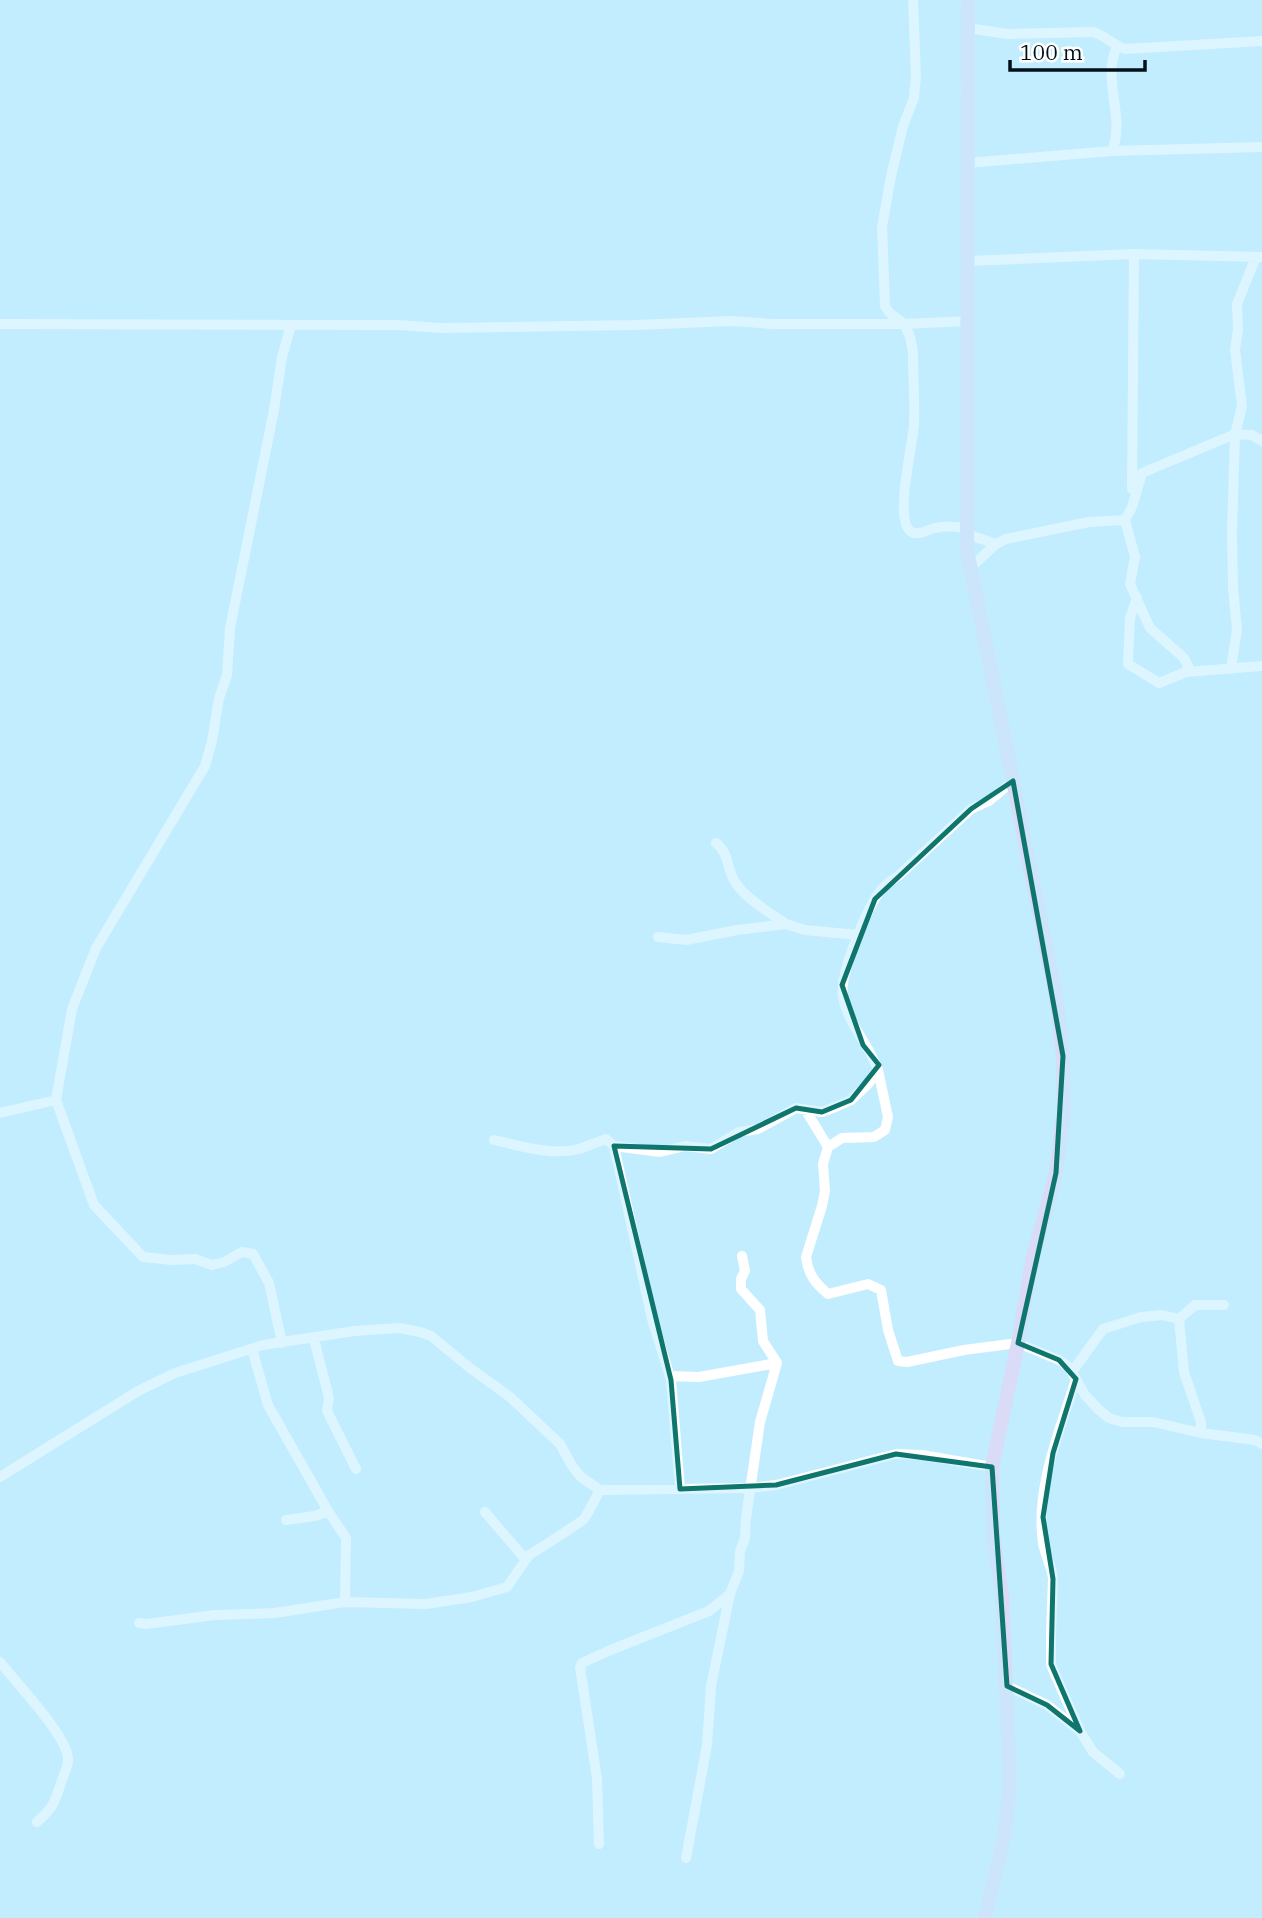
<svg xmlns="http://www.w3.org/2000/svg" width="1262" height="1918" viewBox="0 0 1262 1918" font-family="'IBM Plex Serif',serif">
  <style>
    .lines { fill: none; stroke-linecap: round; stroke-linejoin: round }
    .minor { stroke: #fff; stroke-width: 10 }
    .major { stroke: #dadbf7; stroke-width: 14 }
    .marked { fill: none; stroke: #0f766e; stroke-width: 5; stroke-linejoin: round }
  </style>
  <rect width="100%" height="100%" fill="#c1edfe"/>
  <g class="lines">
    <!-- minor -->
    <path class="minor" d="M913 0 916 76 914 98 903 126 891 176 882 227 885 306C889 316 899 317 905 326 910 334 912 344 913 354 913 377 915 401 914 424 914 441 891 528 914 533 921 535 928 529 935 528 945 526 957 526 967 529
      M968 28 1007 34 1093 32C1106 36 1113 45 1125 49L1262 41
      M1112 151C1126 117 1101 78 1117 47
      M967 163 1112 151 1262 147
      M968 261 1134 254 1262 257
      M0 324 398 325 442 328 636 325 731 321 773 324H904L968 321
      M1132 489 1134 254
      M967 534 996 544
      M970 568 996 544 1006 539 1089 522 1125 520
      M1137 598 1130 618 1128 664 1159 683 1186 672 1262 666
      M1231 669 1237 629 1233 588 1232 532 1235 434 1242 406 1235 350 1238 330 1237 304 1256 257
      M1186 672 1188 666 1184 658 1150 628 1130 584 1135 557 1125 520 1132 507 1142 473 1235 434 1252 435 1262 441
      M716 843C730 854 726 868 735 882 746 899 769 912 786 924
      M658 937 686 940 737 930 786 924 805 930 858 935
      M878 1070 888 1117 885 1130 874 1137 842 1138 828 1147 823 1164 825 1191 822 1206 806 1257C808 1274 815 1283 828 1294L868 1284 881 1290 888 1330 898 1361 907 1362 964 1350 1018 1343 1059 1360 1069 1367 1085 1395 1099 1410 1109 1418 1122 1422H1153L1201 1433 1255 1440 1262 1444
      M805 1109 828 1147
      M0 1113 56 1100
      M494 1140C520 1146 553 1156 579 1149 588 1146 597 1142 606 1139L614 1146 652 1319 671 1380 680 1489
      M614 1146 660 1152 685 1146 711 1149 739 1132 758 1129 796 1108 822 1112 838 1106 851 1100 868 1084 878 1070C870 1046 847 1023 843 996 839 975 867 907 881 890 885 884 892 880 898 876L971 809 989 801 1013 781
      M742 1256 745 1271 741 1279V1289L760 1310 763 1341 777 1363
      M1179 1319 1184 1372 1201 1422V1433
      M1179 1319 1195 1305H1224
      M314 1339 329 1398 327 1411 356 1469
      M282 1343 269 1283 253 1254 242 1252 224 1262 212 1265 195 1259 172 1260 143 1257 94 1205 56 1100 72 1009 96 948 205 766 212 741 219 698 227 675 230 628 274 410 282 357 291 325
      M252 1349 268 1405 328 1511 346 1538 345 1602
      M1072 1372 1103 1329 1141 1317 1162 1315 1179 1319
      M1076 1379C1060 1430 1035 1488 1043 1543 1045 1556 1052 1566 1053 1579L1051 1634V1664L1054 1672 1080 1731 1093 1752 1120 1774
      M0 1477 138 1391 175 1373 263 1345 354 1331 399 1328 420 1332 431 1336 470 1368 510 1397 560 1444 572 1466 581 1477 600 1490 750 1488 776 1485 896 1454 922 1455 992 1467
      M485 1512 525 1559
      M286 1520 315 1516 328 1511
      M139 1623 146 1624 215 1615 275 1613 345 1602 426 1604 472 1597 507 1587 529 1555C533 1553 581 1522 584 1519 590 1510 595 1499 600 1490
      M0 1662C15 1682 69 1737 68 1760 68 1768 62 1778 60 1786 54 1804 52 1809 37 1822
      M1007 1686 1047 1705 1079 1730
      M599 1844 597 1779 580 1667 582 1663 608 1651 709 1611 730 1594 739 1571 740 1551 745 1538 746 1518 760 1422 777 1363 699 1377 670 1376
      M686 1858 707 1745 711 1686 730 1594"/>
    <!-- major -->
    <path class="major" d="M968 0 967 550 1058 1007 1063 1056 1064 1109 1056 1173 1032 1261 1018 1343 992 1467 993 1536 1002 1596 1010 1782 1005 1832 985 1918"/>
  </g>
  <!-- marked area -->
  <path d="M0 0H1262V1918H0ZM1013 781 1063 1056 1056 1173 1018 1343 1059 1360 1076 1379 1053 1453 1043 1517 1053 1579 1051 1664 1080 1731 1047 1705 1007 1686 992 1467 896 1454 776 1485 680 1489 671 1380 614 1146 711 1149 796 1108 822 1112 851 1100 879 1065 863 1045 842 985 875 899 971 809Z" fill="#c1edfe" fill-opacity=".55" fill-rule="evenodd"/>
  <path class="marked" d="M1013 781 1063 1056 1056 1173 1018 1343 1059 1360 1076 1379 1053 1453 1043 1517 1053 1579 1051 1664 1080 1731 1047 1705 1007 1686 992 1467 896 1454 776 1485 680 1489 671 1380 614 1146 711 1149 796 1108 822 1112 851 1100 879 1065 863 1045 842 985 875 899 971 809Z"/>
  <!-- scale -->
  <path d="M1010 60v10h135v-10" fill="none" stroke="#001119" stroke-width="3.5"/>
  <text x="1020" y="60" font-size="21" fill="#001119" stroke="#ffffff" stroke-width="5" paint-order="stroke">100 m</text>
</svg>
